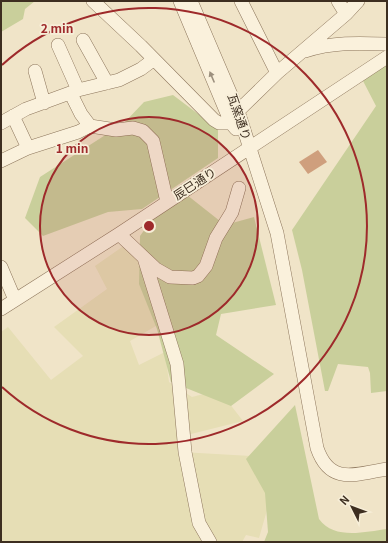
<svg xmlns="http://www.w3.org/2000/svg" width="388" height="543" viewBox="0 0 388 543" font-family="Georgia,'Noto Sans JP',serif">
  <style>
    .farmland { fill: #e6deb5 }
    .green { fill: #c9cf9b }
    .building { fill: #cf9f7d }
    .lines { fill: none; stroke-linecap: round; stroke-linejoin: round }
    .minor-casing { stroke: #8d765c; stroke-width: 14 }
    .minor { stroke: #faf1dc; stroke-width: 13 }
    .oneway { fill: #9c907e }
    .ring { fill: none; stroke: #9e2a2b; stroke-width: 2 }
    .labels { text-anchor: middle; stroke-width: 3.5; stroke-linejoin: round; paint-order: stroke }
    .street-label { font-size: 12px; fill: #3d2e20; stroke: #f7eed8 }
    .centre { fill: #9e2a2b; stroke: #f7eed8; stroke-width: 2 }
    .ring-label { font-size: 12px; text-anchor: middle; font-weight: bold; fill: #9e2a2b; stroke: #f7eed8; stroke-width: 3.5; stroke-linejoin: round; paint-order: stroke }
  </style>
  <rect width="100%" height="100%" fill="#f0e4c8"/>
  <!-- farmland -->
  <path class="farmland" d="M125 245 137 258 161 323 130 341 139 365 165 352 169 382 192 397 219 390 243 421 179 437 181 452 251 456 271 496 259 538 246 535 242 542H1V332L8 327 51 380 83 356 54 327 107 289 95 266Z"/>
  <!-- green -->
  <path class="green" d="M1 1H35L25 9 23 19 1 32Z
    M387 64V391L371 393 370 373 368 367 338 364 328 391H325L302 270 292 230 376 106 362 79Z
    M173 95 218 129V158L142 209 108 212 43 236 25 218 40 177 124 123 144 102Z
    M187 195 225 225 254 217 276 305 221 314 216 335 274 374 231 406 171 382 157 329 139 284 140 236 155 215Z
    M295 405 319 519C334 540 364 532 387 529V542H264L268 532 265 493 246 459Z"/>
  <!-- building -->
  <path class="building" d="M318 150 327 162 308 174 299 162Z"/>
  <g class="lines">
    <defs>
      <path id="minor" d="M93 1 141 46 214 120 219 123H231
        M180 1 231 123 236 129
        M191 1 238 111 277 233 317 448C330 486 356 474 387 469
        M241 1 277 73
        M338 1 346 14
        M83 40 107 83
        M58 45 78 90
        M305 51C333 42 358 43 387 44
        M35 71 44 103
        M71 94 81 114 90 126
        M238 111 277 73 346 14 358 1
        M13 116 28 148
        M1 123 26 109 78 90 119 80 141 69 153 60
        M1 161 28 148 78 132 90 126 116 130 133 128 143 131 153 141 167 202
        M119 234 156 269 170 277 193 278 198 276 206 266 216 238 232 212 239 188
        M144 258 177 364 185 452 199 523 210 542
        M1 267 15 300
        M1 309 119 234 387 57"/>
    </defs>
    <!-- minor casing -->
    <use href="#minor" class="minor-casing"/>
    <!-- minor -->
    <use href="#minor" class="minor"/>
  </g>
  <!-- one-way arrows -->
  <defs><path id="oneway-solid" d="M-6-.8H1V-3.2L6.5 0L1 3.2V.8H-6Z"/></defs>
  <use class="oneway" href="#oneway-solid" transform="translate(212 77) rotate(-113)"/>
  <!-- distance rings -->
  <circle cx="149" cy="226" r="109" fill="#9e2a2b" fill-opacity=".12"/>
  <g class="ring">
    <circle cx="149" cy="226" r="109"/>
    <path d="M2 65A218 218 0 1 1 2 387"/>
  </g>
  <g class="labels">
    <!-- street labels -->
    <g class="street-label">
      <text transform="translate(239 117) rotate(71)" y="4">瓦窯通り</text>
      <text transform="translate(195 184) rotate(-33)" y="4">辰巳通り</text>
    </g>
  </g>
  <circle cx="149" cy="226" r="6" class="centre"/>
  <g class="ring-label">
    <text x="57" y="33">2 min</text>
    <text x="72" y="153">1 min</text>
  </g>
  <!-- border -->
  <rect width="388" height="543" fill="none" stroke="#3d2e20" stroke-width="4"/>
  <!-- north arrow -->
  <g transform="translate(352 507) rotate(312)" stroke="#f7eed8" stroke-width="3" paint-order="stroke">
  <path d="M0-3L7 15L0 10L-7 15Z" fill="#3d2e20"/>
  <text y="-6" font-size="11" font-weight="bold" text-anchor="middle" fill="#3d2e20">N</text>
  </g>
</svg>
